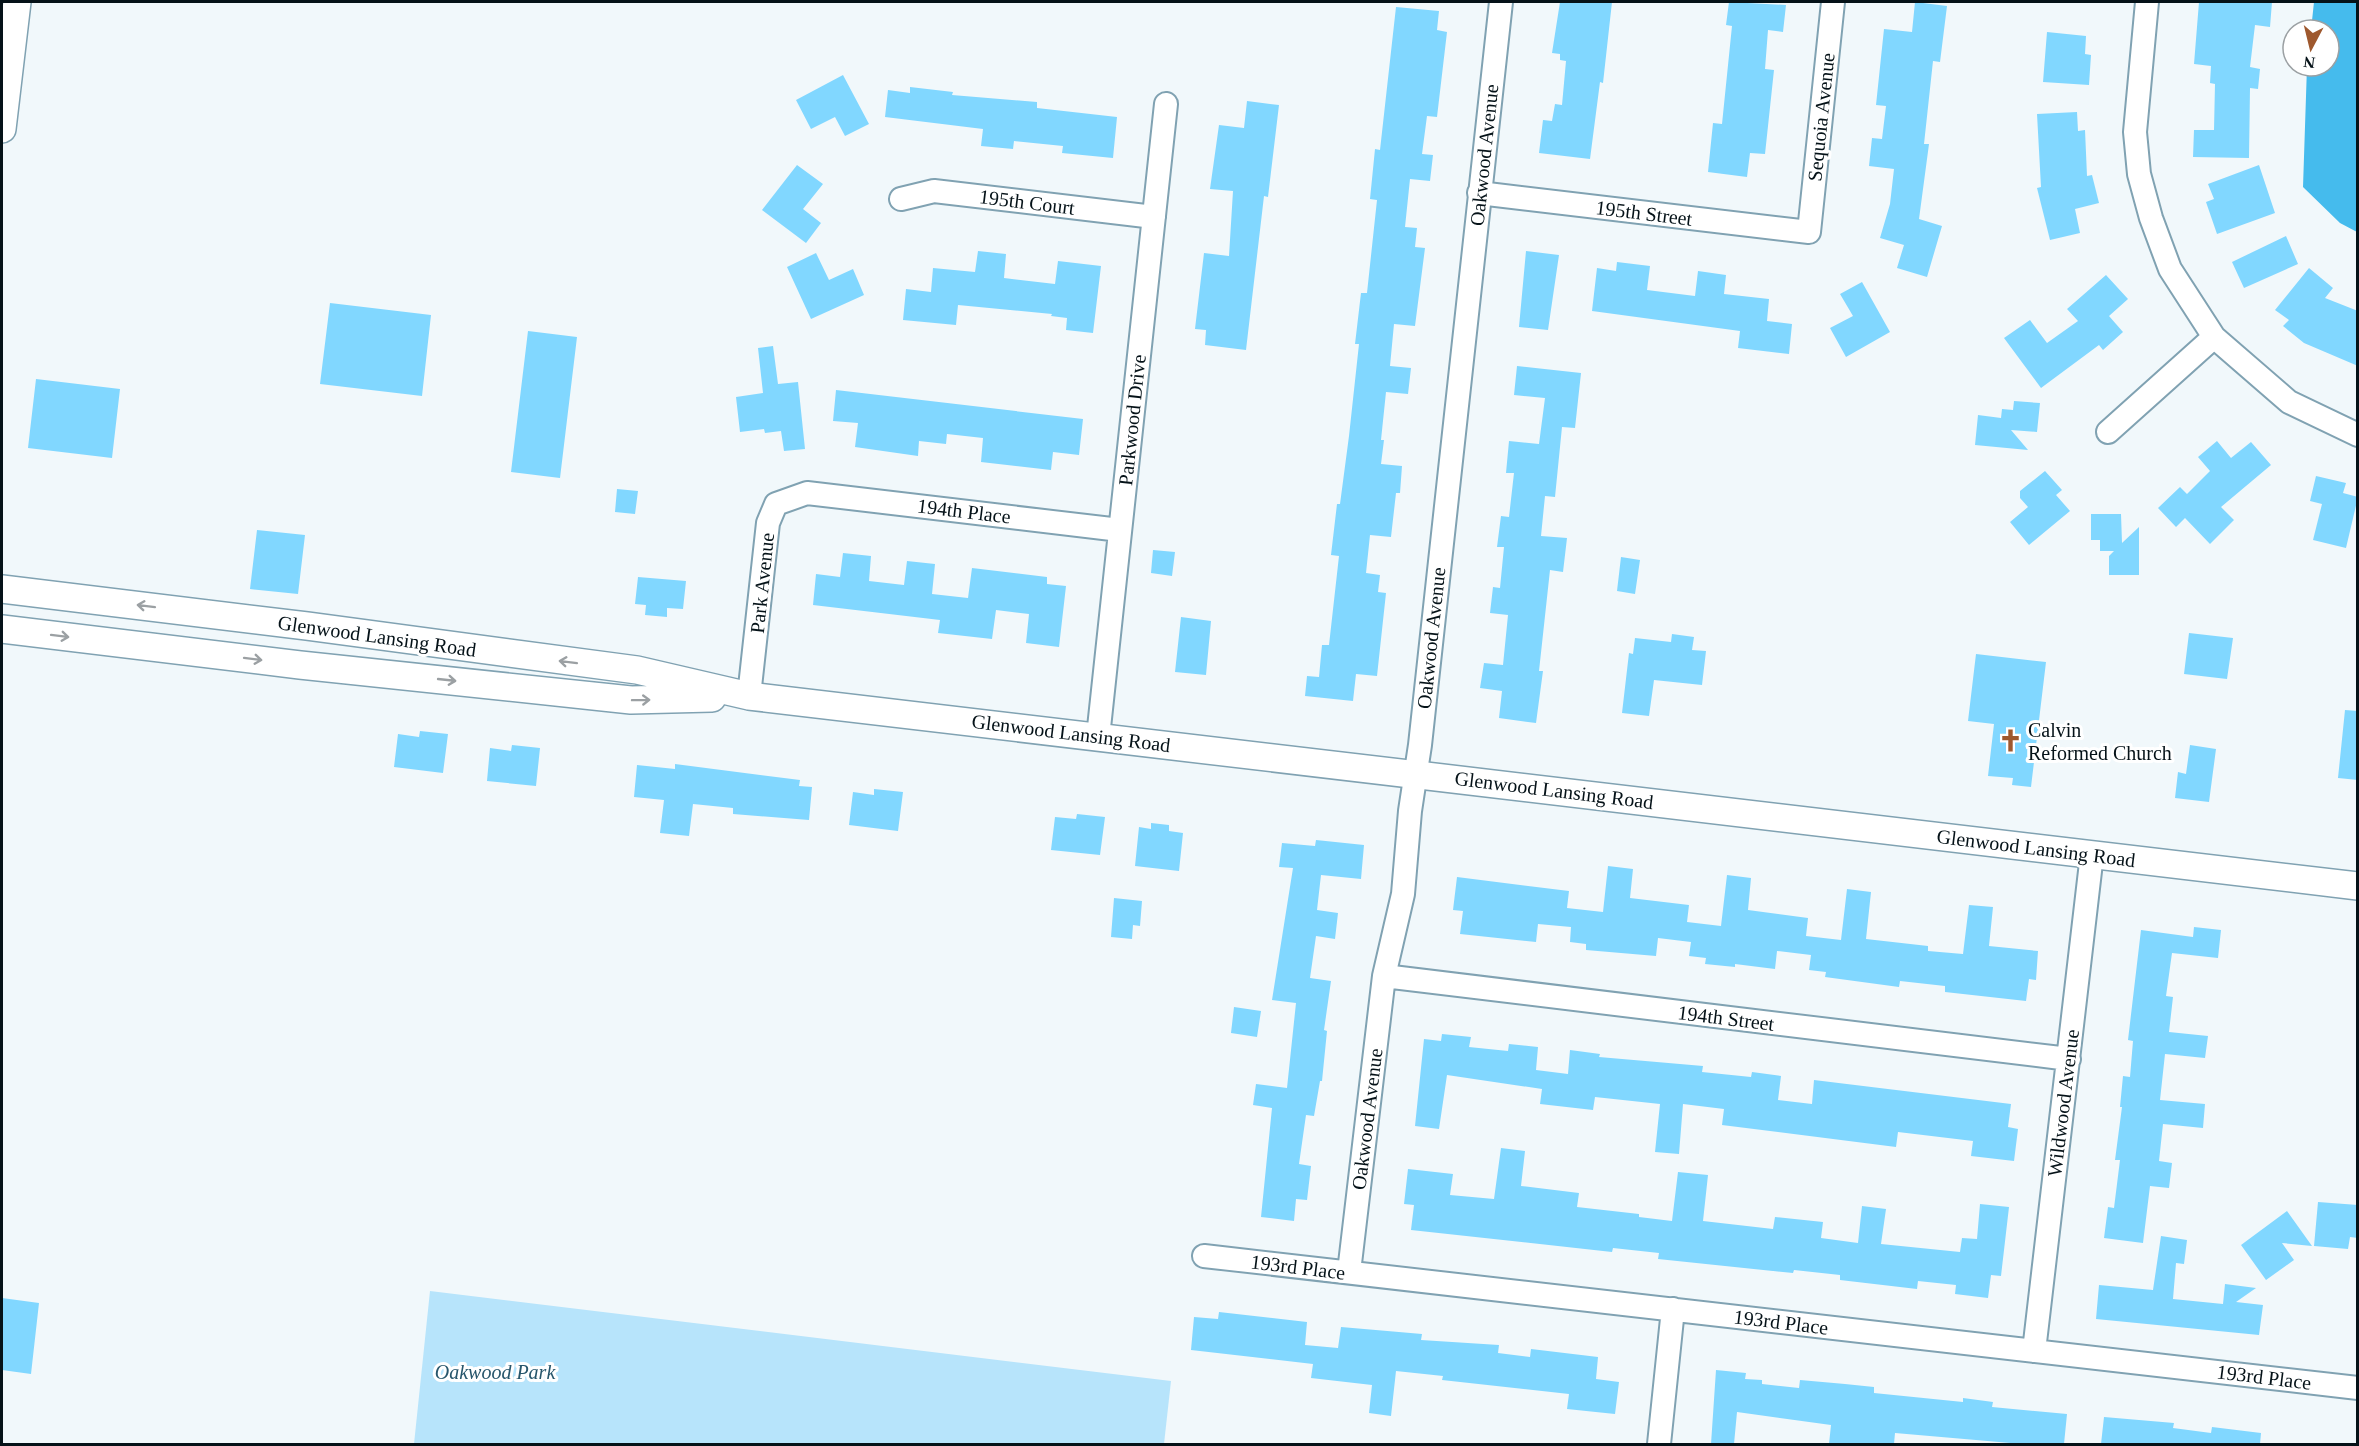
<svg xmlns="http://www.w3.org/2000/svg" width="2359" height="1446" viewBox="0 0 2359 1446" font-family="'Times New Roman',serif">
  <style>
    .green { fill: #b7e4fb }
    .water { fill: #45bbed }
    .building { fill: #81d7ff }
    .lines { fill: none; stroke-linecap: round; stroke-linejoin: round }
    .minor-casing { stroke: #80a2b2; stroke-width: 26 }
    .major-casing { stroke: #80a2b2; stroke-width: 30 }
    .minor { stroke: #fff; stroke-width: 22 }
    .major { stroke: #fff; stroke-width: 27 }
    .oneway { stroke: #9ba0a3 }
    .labels { text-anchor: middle; stroke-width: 6; stroke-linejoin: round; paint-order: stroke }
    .street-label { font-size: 20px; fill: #051218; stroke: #fff }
    .poi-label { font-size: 20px; fill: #051218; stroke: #fff; text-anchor: start }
    .park-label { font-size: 20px; font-style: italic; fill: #27566c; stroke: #fff }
  </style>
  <rect width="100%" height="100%" fill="#f1f8fb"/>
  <!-- green -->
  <path class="green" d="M430 1291 1171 1381 1164 1444H414Z"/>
  <!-- water -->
  <path class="water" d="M2314 2H2357V232L2340 223 2303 187 2307 66H2329V30H2311Z"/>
  <!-- building -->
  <path class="building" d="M1560 2H1612L1603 83 1600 82 1590 159 1539 153 1543 120 1552 121 1555 104 1562 105 1566 61 1560 60V54L1552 53Z
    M1729 2 1786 5 1783 32 1768 30 1765 69 1774 70 1765 154 1750 153 1747 177 1708 172 1713 123 1722 124 1732 26 1726 25Z
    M1915 2 1947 6 1940 62 1933 61 1924 144H1929L1919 219 1942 226 1927 277 1897 268 1904 245 1880 238 1890 204 1894 169 1869 166 1872 138 1882 139 1886 106 1876 105 1884 29 1912 32Z
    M2199 2H2272L2270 27 2255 25 2250 67 2260 69 2258 89 2250 88 2249 158 2193 157 2194 130H2214L2215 84 2210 83 2211 66 2194 64Z
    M1396 7 1439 11 1437 30 1447 32 1437 117 1427 116 1422 154 1433 155 1430 181 1410 179 1405 227 1417 228 1415 247 1425 248 1415 326 1394 324 1390 366 1411 368 1408 394 1386 392 1381 440H1384L1381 464 1402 466 1400 493H1396L1391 537 1370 535 1366 573 1380 575 1378 592 1386 593 1377 676 1356 674 1353 701 1305 696 1307 676 1319 677 1322 645H1329L1339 556 1331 555 1337 504H1340L1349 436 1359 344H1355L1361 293H1367L1377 200 1370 199 1375 149 1380 150Z
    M2047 32 2086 36 2085 54 2091 55 2089 85 2043 82Z
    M843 75 869 124 845 136 835 117 811 129 796 100Z
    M910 87 953 92 952 95 1037 102V108L1117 117 1113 158 1062 153 1063 146 1014 141 1013 149 981 146 983 129 885 117 888 90 910 93Z
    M1247 101 1279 105 1268 197 1264 196 1246 350 1205 345 1206 330 1195 329 1204 253 1229 256 1233 191 1210 189 1219 125 1244 128Z
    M2077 112 2078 131 2085 130 2087 176 2092 175 2099 203 2075 209 2080 233 2050 240 2037 188 2041 187 2037 114Z
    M797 165 823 184 803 209 821 223 806 243 762 210Z
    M2259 165 2275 213 2217 234 2206 202 2214 199 2208 184Z
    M2286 236 2298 264 2244 288 2232 262Z
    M978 251 1006 254 1004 278 1055 284 1058 261 1101 266 1093 333 1066 330 1067 318 1051 316 1052 314 958 305 956 325 903 320 906 289 931 292 933 268 975 272Z
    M1526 251 1559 255 1548 330 1519 327Z
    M816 253 829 280 853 269 864 295 811 319 787 267Z
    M1617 262 1650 266 1647 290 1695 296 1698 271 1726 275 1724 294 1769 299 1767 321 1792 324 1789 354 1738 348 1740 331 1592 311 1597 268 1616 271Z
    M2309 268 2333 288 2325 298 2358 311V366L2304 343 2283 326 2289 320 2275 310Z
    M2106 275 2128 299 2109 316 2123 332 2103 350 2099 345 2041 388 2004 338 2030 320 2047 343 2078 321 2067 309Z
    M1862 282 1890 332 1846 357 1830 328 1853 316 1840 294Z
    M330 303 431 315 422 396 320 384Z
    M528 331 577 337 560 478 511 472Z
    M773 346 778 384 798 382 805 449 784 451 781 431 765 433 764 429 740 432 736 397 763 393 758 348Z
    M1517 366 1581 373 1575 428 1562 427 1555 497 1545 496 1541 536 1567 538 1563 572 1550 570 1539 671H1543L1536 723 1499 718 1502 691 1480 688 1484 663 1503 665 1508 615 1490 613 1493 587 1500 588 1504 547H1497L1501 516 1509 517 1514 473H1506L1509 441 1539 444 1545 398 1514 395Z
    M36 379 120 389 112 458 28 448Z
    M836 390 1083 419 1079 455 1053 452 1051 470 981 462 983 438 947 434 946 444 919 441 918 456 855 447 858 423 833 421Z
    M2014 401 2040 403 2037 432 2011 430 2028 450 1975 445 1978 415 2001 418 2002 409 2013 410Z
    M2217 441 2231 458 2251 442 2271 465 2221 507 2234 520 2210 544 2185 518 2176 527 2158 508 2180 487 2187 494 2210 471 2198 457Z
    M2045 471 2062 490 2056 495 2070 511 2029 545 2010 522 2028 507 2020 498V491Z
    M2316 476 2346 483 2343 493 2358 497 2346 548 2313 540 2322 504 2310 501Z
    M617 489 638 491 635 514 615 512Z
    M2091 514H2121L2122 543 2139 527V575H2109V556L2114 551H2100V540H2091Z
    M257 530 305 535 298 594 250 589Z
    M1153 550 1175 552 1172 576 1151 573Z
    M843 553 871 556 869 581 904 585 907 561 935 564 932 594 968 598 972 568 1047 577V584L1066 586 1059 647 1026 643 1029 614 996 610 992 639 938 633 940 620 813 605 816 574 840 577Z
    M1621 557 1640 560 1635 594 1617 591Z
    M638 577 686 581 683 609 667 608V617L645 615 646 605 635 604Z
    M1181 617 1211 621 1206 675 1175 672Z
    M2189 633 2233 638 2227 679 2184 674Z
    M1672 634 1694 637 1692 650 1706 651 1702 685 1654 680 1649 716 1622 713 1629 653 1633 654 1635 638 1671 642Z
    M1976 654 2046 662 2031 787 2012 785 2013 778 1988 776 1994 724 1968 721Z
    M2345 710 2358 711V780L2338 778Z
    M420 731 448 734 443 773 394 767 398 734 419 737Z
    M512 745 540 748 536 786 487 781 490 748 511 751Z
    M2190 745 2216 749 2209 802 2175 798 2178 772 2186 774Z
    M675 764 800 780 799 786 812 787 809 820 733 814V808L693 804 689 836 660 833 664 800 634 797 637 765 675 769Z
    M874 789 903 792 898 831 849 825 853 792 874 795Z
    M1077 814 1105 817 1100 855 1051 850 1055 817 1076 819Z
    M1151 823 1169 825V831L1183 833 1179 871 1135 866 1139 827 1151 829Z
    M1316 840 1364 845 1361 879 1321 875 1317 910 1338 913 1335 939 1316 936 1310 978 1331 981 1324 1030 1327 1031 1322 1081H1320L1314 1116 1306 1115 1299 1164 1311 1166 1307 1200 1296 1199 1294 1221 1261 1217 1272 1108 1253 1105 1256 1084 1287 1088 1296 1003 1272 1000 1293 868 1279 867 1282 843 1315 846Z
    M1608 866 1633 869 1630 898 1689 905 1687 922 1721 926 1727 875 1751 878 1748 910 1808 918 1806 936 1841 940 1847 889 1871 892 1866 939 1928 946V951L1963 954 1969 905 1993 907 1989 946 2038 951 2036 980 2029 979 2026 1001 1945 992V986L1900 981 1899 987 1825 977 1826 972 1809 970 1811 955 1777 951 1775 969 1735 964V967L1705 964 1706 958 1689 956 1691 942 1658 938 1656 956 1586 950V944L1570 942 1571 927 1538 924 1536 942 1460 934 1463 911 1453 910 1457 877 1569 891 1567 908 1603 912Z
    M1114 898 1142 901 1140 926 1133 925 1132 939 1111 937Z
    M2194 927 2221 930 2218 958 2172 953 2166 996 2173 997 2169 1032 2208 1036 2205 1058 2165 1054 2160 1100 2205 1104 2203 1128 2163 1124 2159 1161 2172 1163 2169 1188 2150 1186 2143 1243 2104 1238 2108 1207 2114 1208 2120 1160H2115L2122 1107H2120L2123 1076 2130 1077 2133 1041 2128 1040 2141 930 2193 937Z
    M1234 1007 1261 1011 1257 1037 1231 1033Z
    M1442 1034 1471 1037 1469 1047 1508 1051 1509 1044 1538 1047 1536 1070 1568 1074 1570 1050 1600 1054 1599 1057 1703 1066 1702 1072 1751 1077 1752 1072 1781 1076 1778 1100 1812 1104 1814 1080 2011 1104 2008 1127 2018 1129 2014 1161 1971 1156 1973 1141 1898 1132 1896 1147 1722 1125 1724 1109 1683 1104 1679 1154 1655 1152 1660 1104 1595 1097 1593 1110 1540 1104 1542 1089 1447 1075 1439 1129 1415 1126 1424 1039 1441 1041Z
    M1501 1148 1525 1151 1521 1186 1579 1193 1577 1207 1639 1214V1217L1672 1221 1678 1172 1708 1175 1703 1221 1773 1229 1775 1217 1823 1222 1821 1238 1858 1243 1862 1206 1886 1209 1881 1244 1960 1252 1962 1238 1977 1239 1980 1204 2009 1207 2001 1276 1991 1275 1988 1298 1955 1294 1956 1285 1918 1281 1917 1289 1840 1280V1275L1794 1270 1793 1273 1658 1259 1659 1253 1613 1248 1612 1252 1411 1230 1414 1205 1404 1204 1408 1169 1453 1174 1450 1195 1494 1199Z
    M2318 1202 2358 1205V1238L2350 1237 2348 1249 2314 1246Z
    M2287 1211 2312 1246 2282 1243 2294 1260 2266 1280 2241 1245Z
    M2161 1236 2187 1240 2184 1264 2176 1263 2173 1299 2223 1304 2225 1284 2256 1288 2236 1302 2263 1305 2259 1335 2096 1319 2099 1285 2153 1290Z
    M2 1298 39 1303 31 1374 2 1370Z
    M1219 1312 1307 1322 1305 1345 1338 1348 1341 1327 1422 1334 1421 1340 1499 1345 1498 1353 1530 1357 1531 1349 1598 1357 1596 1379 1619 1382 1615 1414 1567 1409 1569 1394 1442 1380 1443 1376 1396 1371 1391 1416 1369 1413 1372 1385 1311 1378 1313 1364 1191 1350 1194 1317 1218 1319Z
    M1716 1370 1746 1373 1745 1379 1762 1380V1384L1799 1388 1800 1380 1845 1384 1874 1387V1393L1963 1402V1398L1993 1402 1992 1407 2067 1414 2064 1444H2022L1895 1433 1894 1444H1829L1831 1425 1737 1412 1734 1444H1711Z
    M2104 1417 2174 1423 2173 1428 2211 1433 2212 1427 2261 1433 2260 1444H2101Z"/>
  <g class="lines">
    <defs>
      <path id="minor" d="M2147 2 2135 132 2139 174 2151 218 2170 269 2214 337 2289 402 2358 435
        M1479 193 1809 232 1833 2
        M901 199 934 191 1154 217
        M2108 432 2214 337
        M749 696 768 523 776 504 807 493 1120 530
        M1098 737 1166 104
        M1384 976 2069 1059
        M1204 1256 2358 1388
        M1349 1272 1384 976 1403 894 1410 811 1420 745 1501 2
        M2034 1351 2092 854
        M1659 1444 1673 1309"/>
      <path id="major" d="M2 129 17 2
        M2 589 307 626 637 670 749 696 2358 886
        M2 629 300 665 631 700 712 698"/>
    </defs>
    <!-- minor casing -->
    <use href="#minor" class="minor-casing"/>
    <!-- major casing -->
    <use href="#major" class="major-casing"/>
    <!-- minor -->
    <use href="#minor" class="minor"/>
    <!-- major -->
    <use href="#major" class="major"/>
  </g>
  <!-- one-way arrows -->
  <defs><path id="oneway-shaft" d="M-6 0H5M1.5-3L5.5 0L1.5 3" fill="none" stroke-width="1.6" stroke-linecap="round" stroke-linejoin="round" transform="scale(1.5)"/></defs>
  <g class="oneway">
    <use href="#oneway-shaft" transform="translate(146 606) rotate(-173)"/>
    <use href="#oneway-shaft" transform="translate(60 636) rotate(7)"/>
    <use href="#oneway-shaft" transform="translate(253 659) rotate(7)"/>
    <use href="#oneway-shaft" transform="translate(568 662) rotate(-173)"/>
    <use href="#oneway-shaft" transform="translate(447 680) rotate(6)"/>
    <use href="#oneway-shaft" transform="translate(641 700) rotate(-1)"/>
  </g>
  <!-- icons -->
  <defs>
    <symbol id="church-bare" viewBox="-9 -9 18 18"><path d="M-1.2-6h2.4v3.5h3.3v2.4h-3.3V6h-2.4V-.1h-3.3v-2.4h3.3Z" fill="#9e582e" stroke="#fff" stroke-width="2.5" paint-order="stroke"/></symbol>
  </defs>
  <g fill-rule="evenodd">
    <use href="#church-bare" x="1994" y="724" width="33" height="33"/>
  </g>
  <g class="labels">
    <!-- street labels -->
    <g class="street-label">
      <text transform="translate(1821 117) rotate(-84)" y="7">Sequoia Avenue</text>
      <text transform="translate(1484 155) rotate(-84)" y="7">Oakwood Avenue</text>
      <text transform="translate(1027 202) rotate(7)" y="7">195th Court</text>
      <text transform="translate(1644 213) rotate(7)" y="7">195th Street</text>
      <text transform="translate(1132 420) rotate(-84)" y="7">Parkwood Drive</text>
      <text transform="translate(964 511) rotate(7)" y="7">194th Place</text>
      <text transform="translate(762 583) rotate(-84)" y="7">Park Avenue</text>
      <text transform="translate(377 636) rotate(8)" y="7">Glenwood Lansing Road</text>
      <text transform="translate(1431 638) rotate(-84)" y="7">Oakwood Avenue</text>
      <text transform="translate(1071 733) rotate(7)" y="7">Glenwood Lansing Road</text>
      <text transform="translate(1554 790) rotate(7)" y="7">Glenwood Lansing Road</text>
      <text transform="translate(2036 848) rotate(7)" y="7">Glenwood Lansing Road</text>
      <text transform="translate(1726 1018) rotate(7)" y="7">194th Street</text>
      <text transform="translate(2063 1103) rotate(-83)" y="7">Wildwood Avenue</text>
      <text transform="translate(1367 1119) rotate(-83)" y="7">Oakwood Avenue</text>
      <text transform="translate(1298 1267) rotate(7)" y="7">193rd Place</text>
      <text transform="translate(1781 1322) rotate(7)" y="7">193rd Place</text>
      <text transform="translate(2264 1377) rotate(7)" y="7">193rd Place</text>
    </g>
    <!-- poi labels -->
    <g class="poi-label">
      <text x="2028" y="737">Calvin<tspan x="2028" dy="23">Reformed Church</tspan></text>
    </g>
    <!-- park labels -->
    <g class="park-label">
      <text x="495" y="1379">Oakwood Park</text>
    </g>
  </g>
  <!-- border -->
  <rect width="2359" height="1446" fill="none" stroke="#051218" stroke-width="6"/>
  <!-- north arrow -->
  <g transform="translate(2311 48) rotate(187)"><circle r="28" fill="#ffffff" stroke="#9ba0a3" stroke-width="1.5"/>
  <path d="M0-4.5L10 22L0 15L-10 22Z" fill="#9e582e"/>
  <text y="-9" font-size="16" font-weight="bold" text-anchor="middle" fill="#051218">N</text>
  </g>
</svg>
